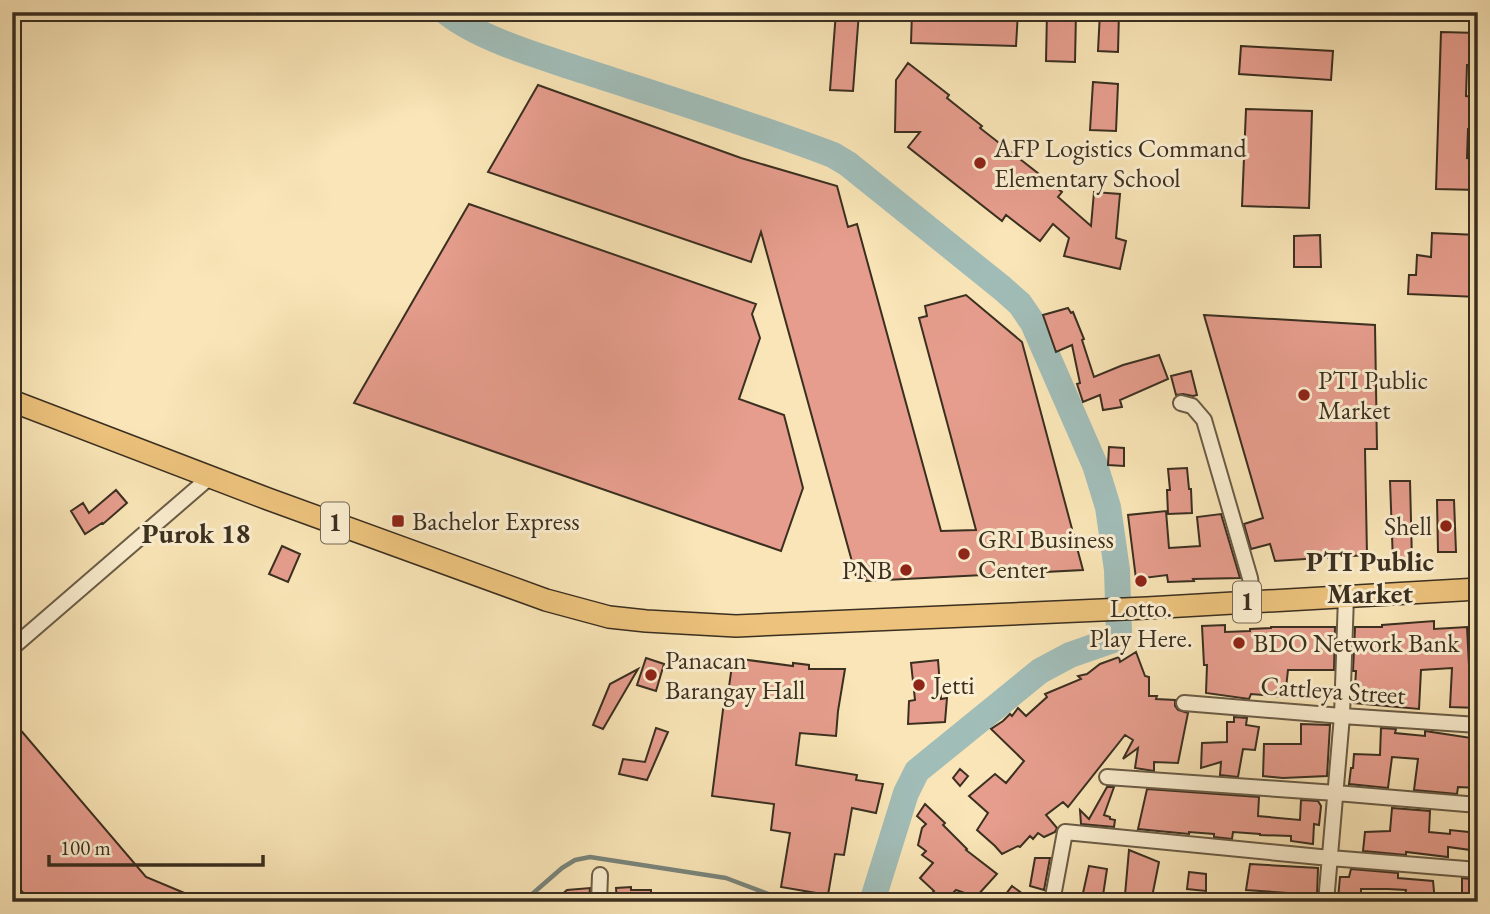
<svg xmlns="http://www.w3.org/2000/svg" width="1490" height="914" viewBox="0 0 1490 914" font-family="'EB Garamond',serif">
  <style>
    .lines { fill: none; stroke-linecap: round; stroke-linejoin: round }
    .stream { stroke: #78847b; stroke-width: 4.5 }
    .river { stroke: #a1bdb8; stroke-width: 26 }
    .building { fill: #e69d8d; stroke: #3a2f20; stroke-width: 2 }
    .minor-casing { stroke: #6a5c46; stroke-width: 18 }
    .highway-casing { stroke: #3a2f20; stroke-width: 24 }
    .minor { stroke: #fbeed0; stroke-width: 14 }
    .highway { stroke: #ecc27c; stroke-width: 21 }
    .poi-dot { fill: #8f2418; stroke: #fbeed0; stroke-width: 2.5 }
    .labels { text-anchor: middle; stroke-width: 6; stroke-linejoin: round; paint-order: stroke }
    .shield { fill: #fbeed0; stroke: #746855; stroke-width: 2 }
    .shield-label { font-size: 24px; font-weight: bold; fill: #3a2f20 }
    .poi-label { font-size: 26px; fill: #3a2f20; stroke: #fbeed0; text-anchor: start }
    .street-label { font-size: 26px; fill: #3a2f20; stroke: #fbeed0 }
    .neighbourhood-label { font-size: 28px; font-weight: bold; fill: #3a2f20; stroke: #fbeed0 }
  </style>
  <rect width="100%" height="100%" fill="#f9e5b7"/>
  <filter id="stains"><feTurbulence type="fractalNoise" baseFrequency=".00286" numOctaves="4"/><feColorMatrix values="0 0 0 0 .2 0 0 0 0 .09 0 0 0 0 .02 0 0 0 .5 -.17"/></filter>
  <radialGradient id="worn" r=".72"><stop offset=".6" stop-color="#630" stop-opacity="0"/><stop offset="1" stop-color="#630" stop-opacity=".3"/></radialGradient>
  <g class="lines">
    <!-- stream -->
    <path class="stream" d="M523 902 562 868 575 860 590 857 726 878 771 895 784 902"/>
    <!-- river -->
    <path class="river" d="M446 12C479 39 542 57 584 71 667 98 751 124 833 155L848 164 1002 288 1020 304 1033 323 1095 465 1108 507 1117 570 1119 634 1113 640 1070 655 1040 671 917 771 906 793 872 902"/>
  </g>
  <!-- building -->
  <path class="building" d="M836 12H859L853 91 830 90Z
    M912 12H1018L1016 46 911 43Z
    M1047 12H1076L1075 62 1046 61Z
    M1100 12H1119L1118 52 1098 51Z
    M1441 32 1478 33V65H1467L1466 96 1478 97V129H1468L1467 158 1478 159V190L1436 189Z
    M1241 46 1333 51 1331 80 1239 74Z
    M908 63 949 95 947 98 982 126 980 128 1062 192 1058 197 1091 226 1094 192 1120 194 1116 238 1126 241 1120 269 1064 256 1069 238 1053 224 1040 241 1006 215 1002 221 908 147 920 132H895L896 80Z
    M1093 82 1118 84 1116 131 1090 130Z
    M538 85 741 158 837 186 848 227 857 224 941 531 976 530 919 318 927 316 925 306 966 295 1022 342 1083 570 866 581 865 575 856 576 761 232 751 262 488 172Z
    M1246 109 1312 111 1309 208 1242 206Z
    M469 204 756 304 752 314 760 338 739 399 784 415 803 488 781 551 354 403Z
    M1432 233 1478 235V297L1408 294 1409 275H1416L1417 255 1431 257Z
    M1320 235 1321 267H1294V236Z
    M1068 308 1071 313 1073 312 1084 339 1082 340 1094 377 1123 365 1159 355 1168 379 1120 400 1122 407 1103 410 1100 395 1083 402 1077 384 1080 383 1072 345 1056 352 1043 315Z
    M1204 315 1375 325 1377 449H1365L1367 555 1275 561 1270 544 1251 549 1244 524 1263 518Z
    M1191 371 1197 395 1193 396 1183 394 1176 395 1171 376Z
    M1109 447 1124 448V466L1108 465Z
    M1187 468 1189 489H1191L1192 513 1168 514 1167 490H1170L1168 469Z
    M1390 481H1410L1412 561 1393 562Z
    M116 490 127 503 103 524 102 523 85 534 71 511 83 503 89 513Z
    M1437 500H1454L1456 552H1438Z
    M1166 511 1169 548 1200 546 1197 517 1221 514 1240 578 1193 579 1194 581 1168 582 1167 575 1136 579 1128 515Z
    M282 546 300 554 288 582 269 574Z
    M1434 621V629L1467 627 1470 684 1478 685V708L1450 707 1452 668 1421 670 1419 709 1354 703 1356 671H1353L1355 627H1382V625Z
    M1225 625V632L1250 631V629L1271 628V627H1335L1334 670H1288L1285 697 1251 694 1249 699 1206 693 1207 665H1204L1202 626Z
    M1136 652 1145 676 1149 677V696H1157L1156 699 1175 700V706L1178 710 1188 713 1178 763 1154 762V771L1135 768 1138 748 1123 759 1133 740 1125 735 1068 807 1063 802 1046 815 1057 828 1055 832 1044 837 1038 833 1033 839 1030 836 1020 847 1018 846 1002 854 995 846 977 830 988 813 969 796 995 774 1006 783 1024 761 991 729 1003 721 1010 714 1012 716 1018 708 1026 716 1047 697 1045 694 1081 679 1078 676 1087 674 1100 664 1119 657 1120 662Z
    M646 658 664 664 656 691 637 685Z
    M733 658 793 666V663L809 665V669H845L838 711 836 736 800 733 796 765 857 775 856 780 883 784 876 813 852 808 844 855 835 854 828 895 781 887 790 833 771 830 774 804 712 796 725 694H728Z
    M938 660 941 699 947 698 945 722 908 724 909 701 915 700 911 663Z
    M638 669 603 729 593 725 610 684Z
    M1234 717 1247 718 1246 725 1259 727 1255 750 1243 749 1238 777 1220 775 1221 762 1201 768 1202 743 1227 742V722H1234Z
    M12 720 146 877 206 902H31L12 880Z
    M1301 724 1330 725 1327 776 1283 778 1263 776 1264 744H1301Z
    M656 728 668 732 647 780 619 774 623 759 645 762Z
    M1381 728 1396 729 1395 733 1425 736V731L1478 739V788L1458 787 1457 794 1414 790 1418 759 1392 757 1388 788 1349 784 1351 768H1353L1354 754 1380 755Z
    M960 769 968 776 960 786 953 778Z
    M1107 787H1114L1104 815 1110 817V819L1115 820 1114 827 1081 824 1080 810 1089 819Z
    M1147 789 1259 797 1258 816 1300 820 1301 800 1318 801 1321 806 1319 825 1314 824 1313 844 1291 841V836L1260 835V834L1233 832 1232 839 1214 837V834L1189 832V834L1138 829Z
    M925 804 945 823 943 825 967 849 966 850 997 874 976 897 956 890 944 902H923L934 891 920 878 933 863 922 855 926 851 918 845 922 828 926 824 917 816Z
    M1392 808 1430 811 1429 832 1450 834V830L1478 833V851L1448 847V857L1406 852V855L1363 851 1365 832 1390 831Z
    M1129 850 1159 862 1151 902 1125 895Z
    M1035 858H1050L1044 890 1030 886Z
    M1250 864 1318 868 1317 895 1246 890Z
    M1089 866 1107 869 1102 902H1081Z
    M1351 869 1398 873V878L1433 881 1435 902H1404L1406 890 1388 889H1361V900L1338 899 1340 877H1349Z
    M1189 872 1206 874V891L1187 889Z
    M1462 878 1478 880V895L1462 894Z
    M1012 886 1023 894 1016 902H1000Z
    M631 887V890H651V902H617L616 888Z
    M590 888 589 902H553L567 890Z"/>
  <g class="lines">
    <defs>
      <path id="minor" d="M1181 403 1192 406 1204 420 1250 578 1253 601
        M12 648 210 477
        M1184 703 1342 716 1478 725
        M1107 777 1336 793 1478 805
        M599 902 600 875
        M1052 902 1065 832 1330 858 1478 870
        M1326 902 1342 716 1346 596"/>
      <path id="highway" d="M12 401 268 499 546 600 609 617 646 621 736 626 1147 608 1478 589"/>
    </defs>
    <!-- minor casing -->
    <use href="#minor" class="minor-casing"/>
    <!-- highway casing -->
    <use href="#highway" class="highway-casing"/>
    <!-- minor -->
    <use href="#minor" class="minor"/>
    <!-- highway -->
    <use href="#highway" class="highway"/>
  </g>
  <!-- markers -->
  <g class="poi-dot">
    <circle cx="980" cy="163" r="7"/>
    <circle cx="1304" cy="395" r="7"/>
    <rect x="391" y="514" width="14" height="14" rx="3.5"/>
    <circle cx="1446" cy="526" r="7"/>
    <circle cx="964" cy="554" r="7"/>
    <circle cx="906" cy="570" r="7"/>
    <circle cx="1141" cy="581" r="7"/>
    <circle cx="1239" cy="643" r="7"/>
    <circle cx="651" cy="675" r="7"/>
    <circle cx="919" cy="685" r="7"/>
  </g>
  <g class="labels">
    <!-- shield labels -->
    <g class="shield">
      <rect x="321" y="502.5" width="28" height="41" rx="5"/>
      <rect x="1233" y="581.5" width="28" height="41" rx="5"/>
    </g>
    <g class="shield-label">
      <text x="335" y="531">1</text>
      <text x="1247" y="610">1</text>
    </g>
    <!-- poi labels -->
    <g class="poi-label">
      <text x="994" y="157">AFP Logistics Command<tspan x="994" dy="30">Elementary School</tspan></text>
      <text x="1318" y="389">PTI Public<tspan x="1318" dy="30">Market</tspan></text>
      <text x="412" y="530">Bachelor Express</text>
      <text x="1432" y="535" text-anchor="end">Shell</text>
      <text x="978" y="548">GRI Business<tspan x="978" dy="30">Center</tspan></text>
      <text x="892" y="579" text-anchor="end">PNB</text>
      <text x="1141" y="617" text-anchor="middle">Lotto.<tspan x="1141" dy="30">Play Here.</tspan></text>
      <text x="1253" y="652">BDO Network Bank</text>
      <text x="665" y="669">Panacan<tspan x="665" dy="30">Barangay Hall</tspan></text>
      <text x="933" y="694">Jetti</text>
    </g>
    <!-- street labels -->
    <g class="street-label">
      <text transform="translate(1333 690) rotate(4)" y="9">Cattleya Street</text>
    </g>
    <!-- neighbourhood labels -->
    <g class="neighbourhood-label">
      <text x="196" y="543">Purok 18</text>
      <text x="1370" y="571">PTI Public<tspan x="1370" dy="32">Market</tspan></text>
    </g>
  </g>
  <!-- margin -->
  <rect width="1490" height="914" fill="none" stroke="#f9e5b7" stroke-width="42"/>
  <rect x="14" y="14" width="1462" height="886" fill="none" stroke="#3a2f20" stroke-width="3.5"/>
  <rect x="21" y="21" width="1448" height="872" fill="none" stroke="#3a2f20" stroke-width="2"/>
  <!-- scale -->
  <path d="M49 855v10h214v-10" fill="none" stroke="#3a2f20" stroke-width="3.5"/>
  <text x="60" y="855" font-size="21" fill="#3a2f20" stroke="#fbeed0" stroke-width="5" paint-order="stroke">100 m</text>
  <rect width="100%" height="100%" filter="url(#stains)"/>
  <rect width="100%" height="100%" fill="url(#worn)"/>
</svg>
